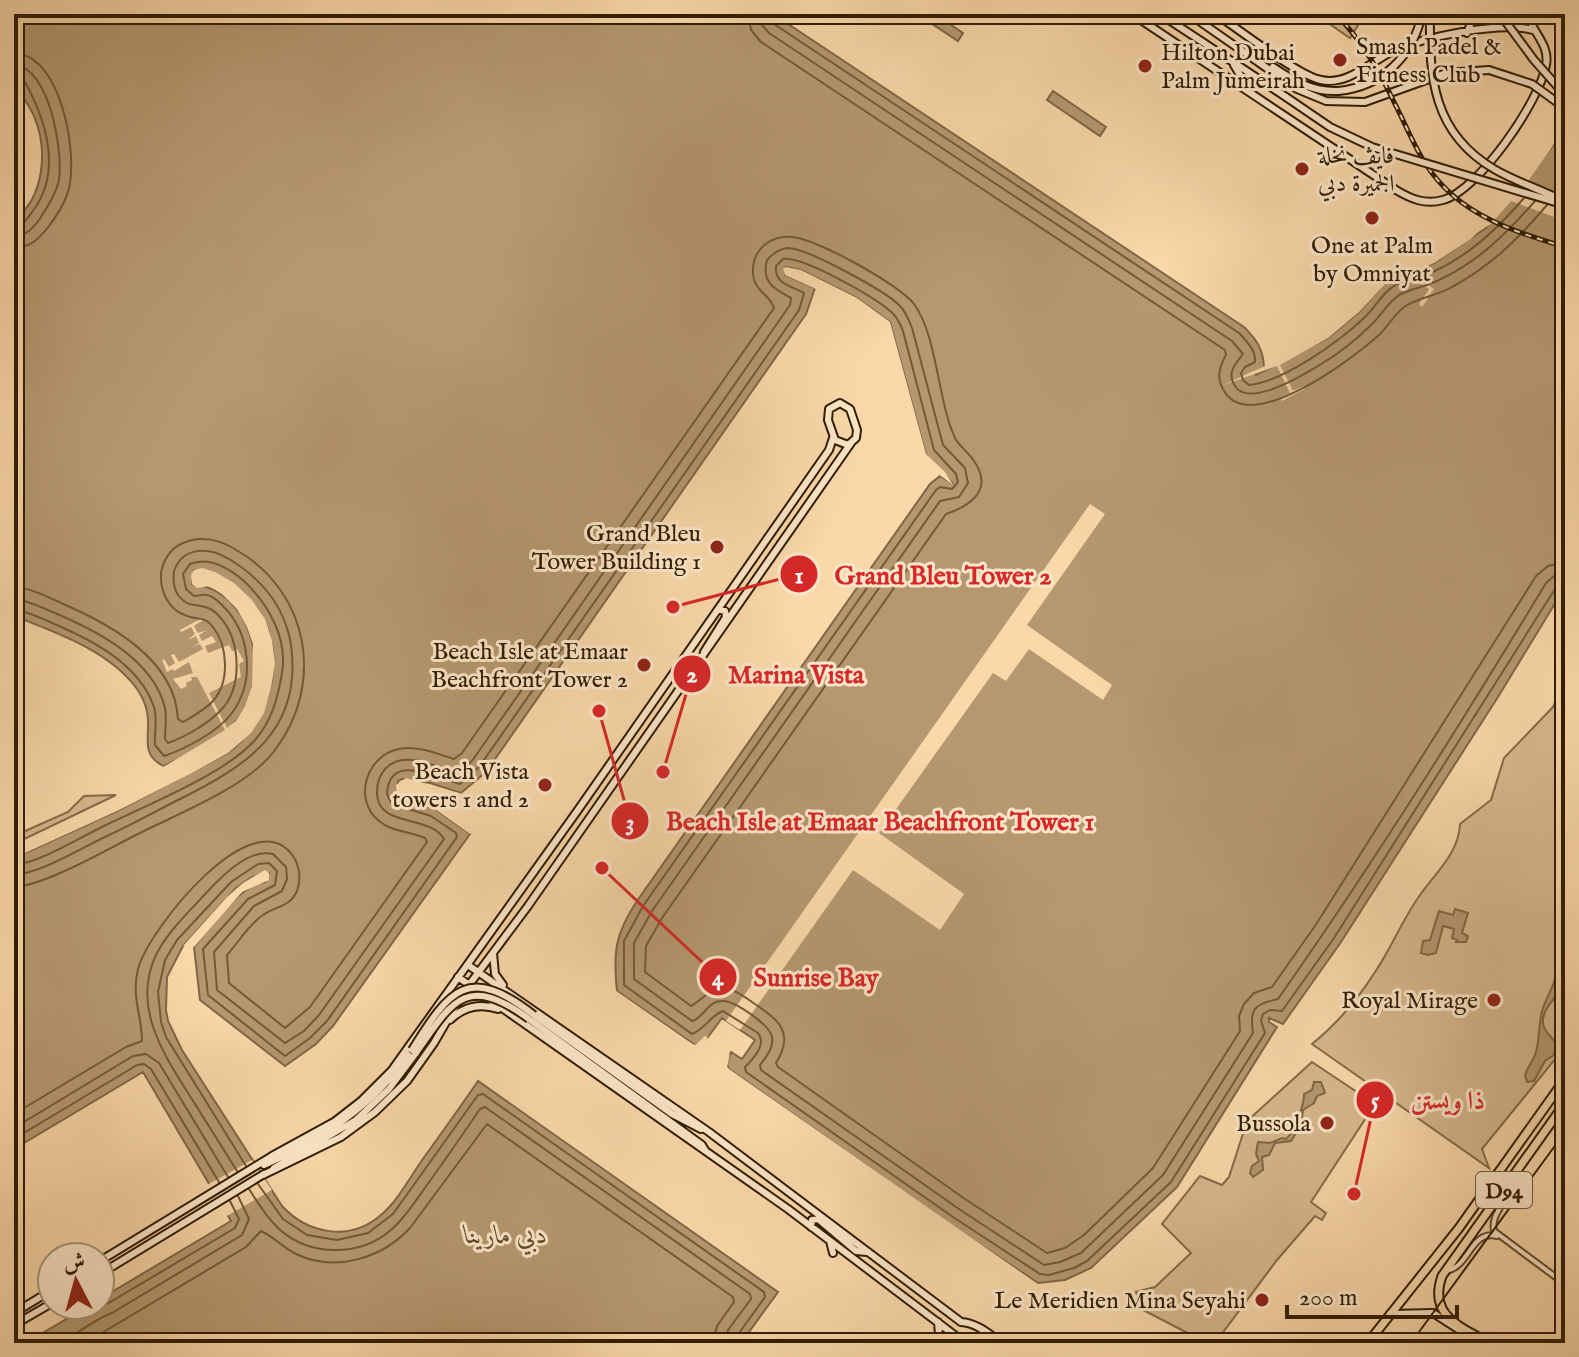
<svg xmlns="http://www.w3.org/2000/svg" width="1579" height="1357" viewBox="0 0 1579 1357" font-family="'IM FELL English',Amiri,serif">
  <style>
    .green { fill: #d7b88d; stroke: #846a46; stroke-width: 2 }
    .water { fill: #b59870; stroke: #806643; stroke-width: 2 }
    .pier { fill: #f9d8aa }
    .lines { fill: none; stroke-linecap: round; stroke-linejoin: round }
    .shore { stroke: #725a38; stroke-width: 2 }
    .street-casing { stroke: #624b2a; stroke-width: 8 }
    .secondary-casing { stroke: #301c00; stroke-width: 10 }
    .primary-casing { stroke: #301c00; stroke-width: 11 }
    .street { stroke: #fbe6c8; stroke-width: 4 }
    .secondary { stroke: #fbe6c8; stroke-width: 6 }
    .primary { stroke: #f9d8aa; stroke-width: 7 }
    .tram { stroke: #301c00; stroke-width: 2 }
    .rail-casing { stroke: #301c00; stroke-width: 5 }
    .rail { stroke: #fbe6c8; stroke-width: 2; stroke-dasharray: 6; stroke-linecap: butt }
    .secondary-bridge-casing { stroke: #301c00; stroke-width: 10; stroke-linecap: butt }
    .secondary-bridge { stroke: #fbe6c8; stroke-width: 6 }
    .poi-dot { fill: #8f2418; stroke: #fbe6c8; stroke-width: 3 }
    .labels { text-anchor: middle; stroke-width: 6; stroke-linejoin: round; paint-order: stroke }
    .shield { fill: #fbe6c8; stroke: #6d593c; stroke-width: 2 }
    .shield-label { font-size: 22px; font-weight: bold; fill: #301c00 }
    .poi-label { font-size: 24px; fill: #301c00; stroke: #fbe6c8; text-anchor: end }
    .water-label { font-size: 26px; font-style: italic; fill: #5f4727; stroke: #fbe6c8 }
    .leader { fill: none; stroke: #d62828; stroke-width: 3 }
    .callout-dot { fill: #d62828; stroke: #fbe6c8; stroke-width: 3 }
    .mark-label { font-size: 24px; text-anchor: middle; font-weight: bold; fill: #fff }
    .callout-label { font-size: 26px; text-anchor: middle; font-weight: bold; fill: #d62828; stroke: #fbe6c8; stroke-width: 6; stroke-linejoin: round; paint-order: stroke }
  </style>
  <rect width="100%" height="100%" fill="#f9d8aa"/>
  <filter id="stains"><feTurbulence type="fractalNoise" baseFrequency=".0025" numOctaves="4"/><feColorMatrix values="0 0 0 0 .2 0 0 0 0 .09 0 0 0 0 .02 0 0 0 .5 -.17"/></filter>
  <radialGradient id="worn" r=".72"><stop offset=".6" stop-color="#630" stop-opacity="0"/><stop offset="1" stop-color="#630" stop-opacity=".3"/></radialGradient>
  <!-- green -->
  <path class="green" d="M1315 14H1365L1350 38Z
    M1565 681V1047L1482 1149 1489 1168 1312 1044C1337 1024 1360 996 1377 969 1392 946 1402 921 1418 898 1434 874 1459 854 1460 824L1491 800 1504 758 1553 707Z
    M116 795 14 844V836L68 812 84 796Z
    M1312 1062 1375 1104 1311 1202 1326 1213 1322 1220 1315 1216 1277 1260 1215 1343H1207L1143 1310 1136 1292 1155 1287 1191 1253 1162 1224 1200 1176 1222 1185 1229 1177 1247 1121Z"/>
  <!-- water -->
  <path class="water" d="M14 14H773L1244 327C1257 340 1263 349 1264 367L1255 372 1256 375 1328 338 1359 312 1387 281 1434 263 1486 228 1552 147 1565 124V587L1498 697 1341 942 1283 1024 1269 1018V1022L1277 1027 1177 1187 1091 1268 1065 1280 1038 1283 949 1224 729 1069 727 1064 731 1052 742 1059 755 1040 722 1018 708 1037 695 1045 617 991C613 952 615 934 637 901L930 484 940 476 953 484 926 455 890 322 857 298 801 270 786 267 785 275 815 288 806 314 486 772 461 793 430 783 402 779 398 781 397 798 435 809 470 834 333 1026 316 1044 285 1066 200 1000 194 947C211 927 238 886 265 882L269 873 252 877 236 888 183 946 167 977 166 1010 168 1021 182 1050 282 1206C308 1234 350 1242 381 1215 399 1200 411 1175 425 1156 443 1131 461 1106 478 1081L778 1292 741 1343H26L90 1305H100V1299L231 1221 143 1072 14 1149V858L117 811 228 753C280 714 293 631 238 589 221 576 216 572 194 570L192 584C253 590 273 675 237 720 220 741 188 754 164 766 138 755 152 732 147 712 146 705 141 695 137 689 110 651 55 632 14 616V220C45 197 48 149 34 116 28 103 17 90 14 77 10 60 14 32 14 14Z
    M917 14H935L963 33 958 41Z
    M1053 91 1106 127 1100 136 1047 100Z
    M1455 909 1468 913 1462 933 1468 936 1466 942H1456L1457 940 1452 938 1454 929 1443 926 1436 953 1428 955 1421 953 1423 941 1430 940 1439 911 1453 915Z
    M1564 959 1565 984C1559 995 1538 1011 1544 1027 1546 1033 1553 1038 1556 1044L1554 1055 1545 1061 1534 1081 1527 1082 1525 1075C1528 1066 1534 1060 1536 1052 1540 1037 1538 1023 1543 1008 1549 991 1557 983 1556 966Z
    M1314 1082H1321L1325 1093 1317 1096 1314 1103 1303 1110 1301 1125 1291 1141 1275 1143 1269 1155 1262 1157 1263 1170 1253 1177 1250 1173 1252 1166 1259 1161 1256 1154 1258 1142 1270 1143 1282 1138 1286 1139C1295 1131 1304 1105 1304 1094L1312 1090Z"/>
  <!-- pier -->
  <path class="pier" d="M1565 120 1552 147 1528 181 1565 196V221L1511 201 1491 224 1479 231 1471 239 1434 263 1411 273 1434 289 1422 307 1419 304 1429 289 1407 274 1391 278 1359 312 1328 338 1280 365 1293 391 1304 386 1305 389 1282 401 1281 398 1290 393 1277 366 1223 385 1307 347 1357 309 1384 277 1432 259 1469 236 1477 228 1488 221 1520 184 1540 159Z
    M786 267 801 270 857 298 890 322 926 454 945 472 953 485 937 473 939 472 923 456 887 324 854 301 800 274 787 271 817 284 818 290 785 275 783 269Z
    M1090 504 1105 514 1027 625 1112 685 1103 700 1029 649 1006 681 993 673 879 833 964 894 940 930 853 870 740 1030 726 1021Z
    M202 568 215 572 234 583 252 600 265 619 272 640 275 664 271 688 264 713 251 733 228 753 192 773 117 811 14 858V854L115 807 190 769 226 749 248 730 260 711 267 687 271 664 268 640 261 621 249 602 231 586 214 576 202 572 197 574 195 582 198 584 210 582 225 591 240 606 251 625 257 644 256 687 249 708 239 723 230 731 191 756 166 770 160 769 225 730 197 677H191L192 680 186 683 187 686 181 689 173 679 193 673 189 662 174 671 172 669 167 672 162 660 164 659 169 667 175 663 171 655 174 654 179 662 203 649 200 644 192 647 199 643 196 636 188 640 195 634 191 627 181 632 180 630 202 618 203 620 194 626 198 633 207 630 199 635 202 641 212 636 216 642 205 646 208 653 229 645 232 651 237 649 244 661 239 664 241 677 209 693 227 728 236 721 245 706 252 686 253 644 247 627 237 609 222 594 209 586 197 588 192 584 191 575 194 570Z
    M406 778 466 795 460 797 407 782 401 784 399 791 402 796 426 801 449 813 472 830 470 834 435 809 397 798 396 785Z
    M265 870 269 873V880L242 892 194 947 191 945 227 903 189 945 183 946 172 963 183 946 227 897 243 883Z
    M612 988 691 1043 695 1045 705 1036 708 1037 700 1047H689L614 994Z
    M730 1054 727 1067 729 1069 1042 1287 1036 1286 976 1247 726 1073 723 1063Z
    M252 1160 272 1190 225 1217 207 1185Z"/>
  <g class="lines">
    <!-- shore -->
    <path class="shore" d="M748 14 751 30 761 42 1225 350 1226 355C1220 366 1216 377 1223 389 1248 439 1355 357 1380 334 1388 326 1395 314 1404 307 1414 299 1438 295 1450 288 1490 267 1518 239 1547 205
      M760 14 762 25 769 33 1232 341 1243 354C1236 363 1226 373 1235 386 1249 408 1301 376 1318 366 1337 355 1355 341 1371 325 1380 317 1390 299 1401 294 1414 288 1428 286 1441 279 1479 261 1507 233 1535 201
      M770 14 774 24 1239 333C1247 342 1256 350 1255 362L1245 367 1241 373 1243 380 1249 385C1283 382 1340 341 1365 317 1374 309 1383 292 1394 286 1406 279 1422 277 1435 271 1471 254 1498 228 1524 198
      M14 53C60 55 76 146 70 183 68 198 58 214 49 226 39 239 31 247 14 248
      M14 65C50 67 63 152 59 180 56 194 47 208 39 220 32 229 27 235 14 236
      M14 75 24 80C46 120 63 170 33 211 27 219 24 225 14 226
      M14 587C30 588 46 596 61 603 110 624 175 659 178 719L183 722C193 716 205 710 213 701 230 682 228 646 213 627 205 616 198 620 187 616 168 610 160 591 161 573 163 561 170 549 181 544 200 534 221 540 238 551 309 593 325 684 275 750 248 787 177 814 136 835 108 849 44 886 14 887
      M14 599C28 600 42 608 55 613 97 631 153 659 165 708 167 718 165 729 165 739L168 743C185 737 208 724 221 710 243 687 241 641 220 617 203 598 192 613 178 595 173 588 173 580 174 571 183 546 209 547 229 559 262 579 285 607 291 645 303 731 246 766 180 799 156 811 133 824 109 835 83 847 42 873 14 875
      M14 609C26 611 38 617 50 622 90 639 139 663 154 707 158 719 154 733 155 745L164 756C185 749 218 732 232 713 256 680 250 632 222 605 218 601 212 595 206 595 202 594 198 596 194 596L186 589 183 574 190 564C209 556 229 568 244 581 268 604 288 638 282 673 278 697 272 721 255 740 226 773 150 804 108 824 82 836 42 862 14 865
      M14 1114 126 1047 142 1041C142 1016 131 997 138 969 148 930 253 798 293 856 300 866 301 880 297 891 290 907 276 906 263 915 249 924 238 943 227 955L229 983 285 1028 310 1007 427 842 425 838C410 831 392 832 379 821 352 799 367 755 399 749 417 745 438 754 454 759L462 753 774 308C770 293 751 292 753 267 755 247 773 235 792 237 815 238 900 285 914 304 937 335 938 402 955 438 959 446 969 453 974 461 994 490 970 506 946 514L662 918 646 946 645 972 691 1006C702 1000 708 989 723 989 735 989 743 996 752 1002 777 1019 796 1031 776 1063L778 1067 965 1199 1047 1253 1065 1248 1084 1235 1153 1168 1240 1031 1239 1016 1244 1004 1254 993 1272 987 1315 926 1536 576 1548 566 1565 562
      M14 1128 133 1056 146 1054 159 1063 228 1177
      M14 1139 137 1065 144 1064 151 1069 219 1182
      M246 1166 166 1037 161 1022 158 992 165 960 177 940 231 882 258 864 269 863 277 871 275 885 248 899 203 949 208 995 285 1056 310 1038 327 1021 457 837 456 833 431 816 392 804 387 794C389 751 436 778 460 784L479 767 799 310 804 293C791 286 774 284 776 266L783 259C803 256 872 296 889 310 896 315 900 323 903 331L934 450 956 474 958 482 952 489 940 487 936 490 643 906 624 941V985L692 1034C705 1029 711 1015 723 1011L758 1033C767 1044 754 1058 745 1067L746 1072 953 1217 1040 1274 1049 1275 1074 1268 1087 1261 1171 1182 1265 1033 1261 1021 1263 1014 1270 1010 1282 1011 1334 938 1555 589 1565 584
      M237 1171C223 1149 209 1126 195 1104 167 1059 129 1008 157 953 169 930 190 911 207 892 222 876 249 848 273 854L286 867 287 879 282 891 254 906 214 952 217 990 285 1043 304 1031 319 1015 444 839C430 814 376 828 377 792 377 783 380 774 386 768 405 749 437 768 458 773L472 761 790 305 791 298C774 289 761 282 767 260 773 253 779 249 788 248 807 248 887 292 900 306 906 312 909 320 912 328L943 445 965 468 968 483 959 497 940 501 652 911 634 943V979L692 1021C704 1018 707 1001 722 1001 734 1000 770 1025 772 1037 774 1048 766 1057 760 1065L761 1070 959 1209 1044 1265 1060 1262 1081 1253 1163 1175 1253 1033C1249 1008 1255 1004 1278 999 1373 864 1461 724 1546 583L1554 576 1565 574
      M258 1184 283 1219 307 1235 337 1240 368 1233 393 1214 478 1095 483 1094 764 1292 765 1297 737 1336 735 1343
      M249 1189C258 1203 266 1217 279 1229 310 1257 361 1257 392 1229 406 1217 416 1200 427 1185 445 1160 463 1134 480 1109L485 1107 750 1294 751 1299 728 1330 725 1343
      M98 1305 107 1304 235 1228 239 1219 230 1201
      M62 1343C78 1333 95 1319 112 1313L242 1235 249 1219 238 1196
      M85 1343 246 1247 261 1231C273 1236 283 1248 296 1254 336 1273 382 1258 410 1228L487 1124 733 1297 734 1302 717 1326 713 1343"/>
    <defs>
      <path id="street" d="M1509 1184C1510 1202 1490 1212 1494 1231L1565 1284
        M1446 1271C1470 1267 1470 1230 1497 1236"/>
      <path id="secondary" d="M1132 14 1396 190C1411 199 1425 205 1443 200 1478 191 1540 101 1546 65 1550 44 1532 33 1528 14
        M1160 14 1286 97
        M1189 14 1297 89 1326 101 1365 102 1446 73 1489 70
        M1216 14C1238 29 1299 76 1321 80 1348 86 1370 62 1393 51 1425 37 1499 21 1533 30
        M1467 33 1471 23V14
        M1234 65 1251 93
        M1273 67C1294 81 1312 92 1338 91
        M840 403 850 409 857 430 856 438 848 445 835 440 828 420 829 409Z
        M704 652 726 617 725 611 718 609
        M493 953 495 974 503 985
        M468 965 709 1132 961 1322C977 1323 989 1334 1002 1343
        M458 977 788 1209 965 1343
        M534 1015 672 1114 701 1129
        M529 1019 702 1145 705 1150
        M450 1020C464 1006 480 1003 498 1009
        M264 1165C321 1139 372 1107 408 1055
        M274 1168 356 1120 389 1089 416 1053
        M263 1175 341 1137 375 1112 407 1081 434 1043 463 993 528 906 851 443
        M811 1227 812 1220 818 1219 856 1251 867 1252
        M830 1241 833 1253
        M100 1261 272 1156 334 1122 361 1101 392 1070 578 810 829 450 833 438
        M100 1274 264 1174
        M14 1313 52 1290
        M1390 1314 1433 1313 1480 1343
        M938 1322 939 1335
        M14 1325 52 1303"/>
      <path id="primary" d="M1371 1343 1374 1335 1459 1228 1565 1079
        M1489 1343C1460 1326 1428 1316 1442 1276L1565 1103"/>
    </defs>
    <!-- street casing -->
    <use href="#street" class="street-casing"/>
    <!-- secondary casing -->
    <use href="#secondary" class="secondary-casing"/>
    <!-- primary casing -->
    <use href="#primary" class="primary-casing"/>
    <!-- street -->
    <use href="#street" class="street"/>
    <!-- secondary -->
    <use href="#secondary" class="secondary"/>
    <!-- primary -->
    <use href="#primary" class="primary"/>
    <!-- tram -->
    <path class="tram" d="M1411 1343 1565 1132"/>
    <defs>
      <path id="rail" d="M1336 14C1361 40 1379 70 1394 102 1409 131 1420 163 1444 187 1476 220 1522 234 1565 247"/>
    </defs>
    <!-- rail casing -->
    <use href="#rail" class="rail-casing"/>
    <!-- rail -->
    <use href="#rail" class="rail"/>
    <defs>
      <path id="secondary-bridge" d="M1430 14C1429 78 1433 133 1494 169 1516 182 1540 189 1561 200
        M1500 14 1534 60 1565 95
        M1489 70 1532 84 1565 108
        M1338 91C1382 87 1413 56 1422 14
        M1286 97 1330 127 1372 147 1565 205
        M412 1050C450 989 468 964 534 1015
        M416 1053C453 999 467 974 529 1019"/>
    </defs>
    <!-- secondary-bridge casing -->
    <use href="#secondary-bridge" class="secondary-bridge-casing"/>
    <!-- secondary-bridge -->
    <use href="#secondary-bridge" class="secondary-bridge"/>
  </g>
  <!-- markers -->
  <g class="poi-dot">
    <circle cx="1340" cy="60" r="8"/>
    <circle cx="1145" cy="66" r="8"/>
    <circle cx="1302" cy="169" r="8"/>
    <circle cx="1372" cy="218" r="8"/>
    <circle cx="717" cy="547" r="8"/>
    <circle cx="644" cy="665" r="8"/>
    <circle cx="545" cy="785" r="8"/>
    <circle cx="1494" cy="1000" r="8"/>
    <circle cx="1327" cy="1123" r="8"/>
    <circle cx="1262" cy="1300" r="8"/>
  </g>
  <g class="labels">
    <!-- shield labels -->
    <rect class="shield" x="1476" y="1172" width="56" height="36" rx="6"/>
    <g class="shield-label">
      <text x="1504" y="1198">D94</text>
    </g>
    <!-- poi labels -->
    <g class="poi-label">
      <text x="1356" y="54" text-anchor="start">Smash Padel &amp;<tspan x="1356" dy="28">Fitness Club</tspan></text>
      <text x="1161" y="60" text-anchor="start">Hilton Dubai<tspan x="1161" dy="28">Palm Jumeirah</tspan></text>
      <text x="1318" y="163" text-anchor="start">فايڤ نخلة<tspan x="1318" dy="28">الجميرة دبي</tspan></text>
      <text x="1372" y="253" text-anchor="middle">One at Palm<tspan x="1372" dy="28">by Omniyat</tspan></text>
      <text x="701" y="541">Grand Bleu<tspan x="701" dy="28">Tower Building 1</tspan></text>
      <text x="628" y="659">Beach Isle at Emaar<tspan x="628" dy="28">Beachfront Tower 2</tspan></text>
      <text x="529" y="779">Beach Vista<tspan x="529" dy="28">towers 1 and 2</tspan></text>
      <text x="1478" y="1008">Royal Mirage</text>
      <text x="1311" y="1131">Bussola</text>
      <text x="1246" y="1308">Le Meridien Mina Seyahi</text>
    </g>
    <!-- water labels -->
    <g class="water-label">
      <text x="506" y="1243">دبي مارينا</text>
    </g>
  </g>
  <!-- callouts -->
  <path class="leader" d="M673 607L799 574M663 772L692 674M599 711L630 821M602 868L718 977M1354 1194L1375 1100"/>
  <g class="callout-dot">
    <circle cx="673" cy="607" r="8"/>
    <circle cx="663" cy="772" r="8"/>
    <circle cx="599" cy="711" r="8"/>
    <circle cx="602" cy="868" r="8"/>
    <circle cx="1354" cy="1194" r="8"/>
    <circle cx="799" cy="574" r="20"/>
    <circle cx="692" cy="674" r="20"/>
    <circle cx="630" cy="821" r="20"/>
    <circle cx="718" cy="977" r="20"/>
    <circle cx="1375" cy="1100" r="20"/>
  </g>
  <g class="mark-label">
    <text x="799" y="583">1</text>
    <text x="692" y="682">2</text>
    <text x="630" y="830">3</text>
    <text x="718" y="985">4</text>
    <text x="1375" y="1108">5</text>
  </g>
  <g class="callout-label">
    <text x="943" y="584">Grand Bleu Tower 2</text>
    <text x="796" y="683">Marina Vista</text>
    <text x="880" y="830">Beach Isle at Emaar Beachfront Tower 1</text>
    <text x="816" y="986">Sunrise Bay</text>
    <text x="1448" y="1109">ذا ويستن</text>
  </g>
  <!-- margin -->
  <rect width="1579" height="1357" fill="none" stroke="#f9d8aa" stroke-width="48"/>
  <rect x="16" y="16" width="1547" height="1325" fill="none" stroke="#301c00" stroke-width="4"/>
  <rect x="24" y="24" width="1531" height="1309" fill="none" stroke="#301c00" stroke-width="2"/>
  <!-- north arrow -->
  <g transform="translate(76 1281) rotate(354)"><circle r="38" fill="#fbe6c8" stroke="#aa9578" stroke-width="2"/>
  <path d="M0-6L14 30L0 20L-14 30Z" fill="#8f2418"/>
  <text y="-12" font-size="22" font-weight="bold" text-anchor="middle" fill="#301c00">ش</text>
  </g>
  <!-- scale -->
  <path d="M1287 1305v12h170v-12" fill="none" stroke="#301c00" stroke-width="4"/>
  <text x="1299" y="1305" font-size="24" fill="#301c00" stroke="#fbe6c8" stroke-width="6" paint-order="stroke">200 m</text>
  <rect width="100%" height="100%" filter="url(#stains)"/>
  <rect width="100%" height="100%" fill="url(#worn)"/>
</svg>
